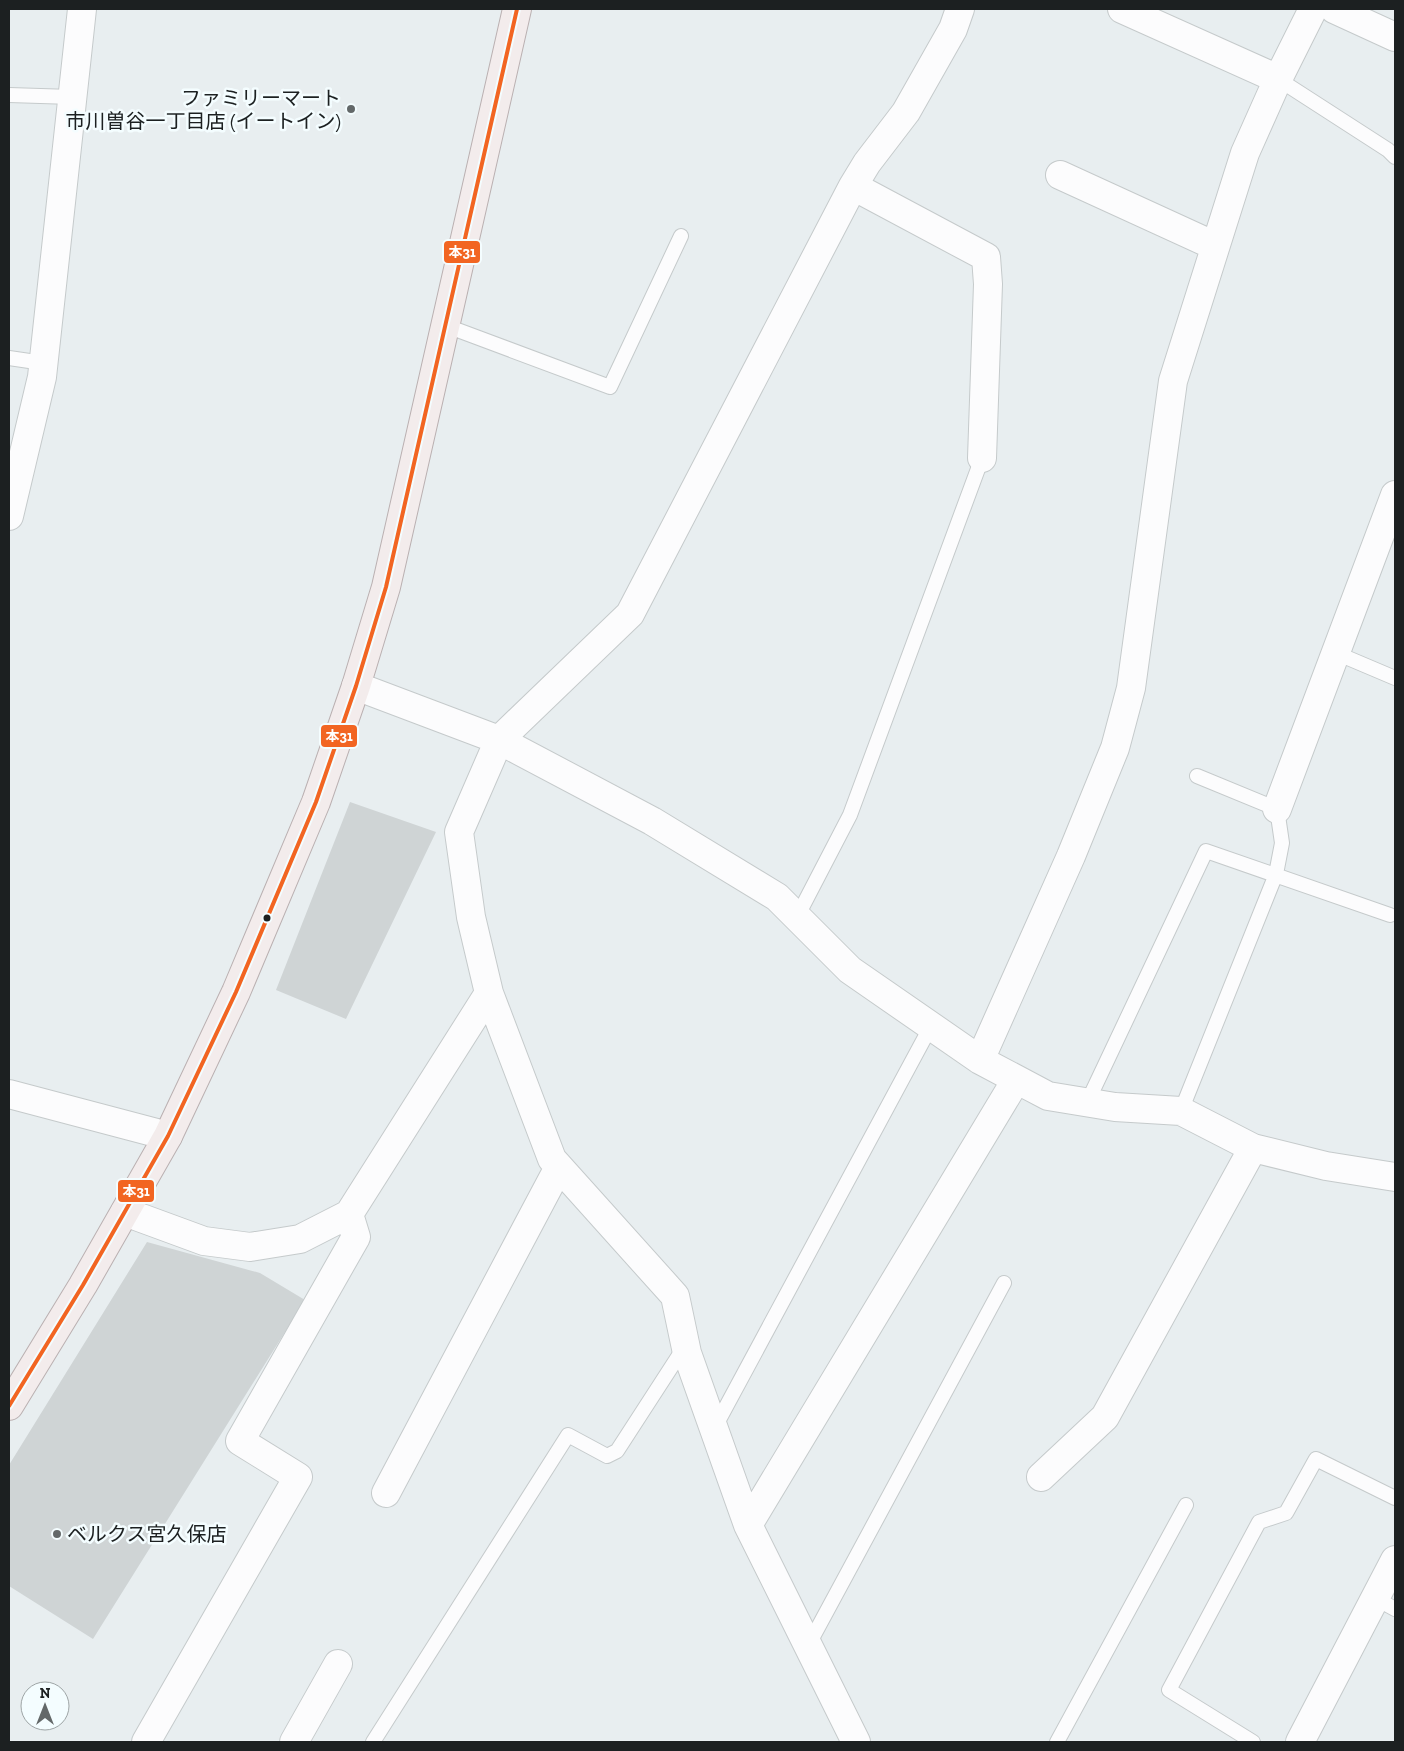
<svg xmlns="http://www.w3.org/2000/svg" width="1404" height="1751" viewBox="0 0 1404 1751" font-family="'Zilla Slab','Noto Sans JP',serif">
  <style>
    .building { fill: #cfd4d5 }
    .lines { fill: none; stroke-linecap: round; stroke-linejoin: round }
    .lane-casing { stroke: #c5cacb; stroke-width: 16 }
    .street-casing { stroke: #c5cacb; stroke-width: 30 }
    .primary-casing { stroke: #bab0b1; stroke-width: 30 }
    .lane { stroke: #fcfcfd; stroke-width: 14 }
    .street { stroke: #fcfcfd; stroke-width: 28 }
    .primary { stroke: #f3ecec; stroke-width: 28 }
    .bus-1-casing { stroke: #f4fdff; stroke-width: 8 }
    .bus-1 { stroke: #f26522; stroke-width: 4 }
    .poi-dot { fill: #636869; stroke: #f4fdff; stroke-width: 2 }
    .bus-dot { fill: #1c2021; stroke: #f4fdff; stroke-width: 2 }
    .labels { text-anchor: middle; stroke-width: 5; stroke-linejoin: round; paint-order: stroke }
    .poi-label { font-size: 20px; fill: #1c2021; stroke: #f4fdff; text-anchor: end }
    .line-badge { stroke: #f4fdff; stroke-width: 2 }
    .badge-label { font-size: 14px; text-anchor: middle; font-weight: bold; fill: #fff }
  </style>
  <rect width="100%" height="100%" fill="#e8eef0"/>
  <!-- building -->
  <path class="building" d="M350 802 436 832 346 1019 276 990Z
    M147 1242 260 1273 305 1300 93 1639 9 1586V1465Z"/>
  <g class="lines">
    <defs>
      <path id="lane" d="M1278 79 1388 150 1395 157
        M9 95 72 97
        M444 325 610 387 681 236
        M9 358 43 363
        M1336 653 1395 678
        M797 917 850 815 982 458
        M1087 1103 1206 851 1390 915
        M1181 1111 1276 874 1282 843 1277 809 1197 776
        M714 1429 931 1026
        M1375 1598 1395 1609
        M808 1646 1004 1283
        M373 1742 568 1435 607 1456 617 1451 685 1346
        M1057 1742 1186 1505
        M1253 1742 1169 1690 1259 1522 1286 1513 1316 1459 1395 1498"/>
      <path id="street" d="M1122 9 1278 79
        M1334 9 1395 37
        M1060 175 1215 246
        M853 186 986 257 988 284 982 458
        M9 516 42 377 82 9
        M356 686 499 740 652 821 777 897 850 970 980 1060 1048 1096 1115 1107 1181 1111 1253 1148 1326 1166 1395 1177
        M1277 809 1395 495
        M980 1060 1071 856 1115 748 1131 688 1173 381 1245 153 1278 79 1313 9
        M9 1094 168 1136
        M125 1212 204 1241 250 1247 300 1239 349 1214 489 993
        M1041 1477 1105 1417 1253 1148
        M386 1493 559 1167
        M748 1525 1016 1080
        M146 1742 298 1477 240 1441 356 1237 349 1214
        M294 1742 338 1664
        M856 1742 748 1525 687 1353 675 1296 552 1159 489 993 471 917 459 832 499 740 630 614 853 186 867 163 906 112 953 29 960 9
        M1300 1742 1395 1560"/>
      <path id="primary" d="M9 1406 83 1285 168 1136 236 992 316 802 356 686 386 587 517 9"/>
    </defs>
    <!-- lane casing -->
    <use href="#lane" class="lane-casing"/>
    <!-- street casing -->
    <use href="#street" class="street-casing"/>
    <!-- primary casing -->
    <use href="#primary" class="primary-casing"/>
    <!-- lane -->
    <use href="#lane" class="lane"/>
    <!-- street -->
    <use href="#street" class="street"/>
    <!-- primary -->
    <use href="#primary" class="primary"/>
    <defs>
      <path id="bus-1" d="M9 1406 83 1285 168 1136 236 992 316 802 356 686 386 587 517 9"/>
    </defs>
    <!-- bus-1 casing -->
    <use href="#bus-1" class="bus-1-casing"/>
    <!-- bus-1 -->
    <use href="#bus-1" class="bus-1"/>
  </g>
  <!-- markers -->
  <g class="poi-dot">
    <circle cx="351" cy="109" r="5"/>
    <circle cx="57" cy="1534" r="5"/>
  </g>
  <circle class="bus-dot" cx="267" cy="918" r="4.5"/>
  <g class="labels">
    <!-- poi labels -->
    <g class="poi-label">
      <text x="341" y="105">ファミリーマート<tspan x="341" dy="23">市川曽谷一丁目店 (イートイン)</tspan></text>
      <text x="67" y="1541" text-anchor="start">ベルクス宮久保店</text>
    </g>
  </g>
  <g class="line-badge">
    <rect x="443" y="240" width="38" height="24" rx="5" fill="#f26522"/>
    <rect x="320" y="724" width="38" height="24" rx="5" fill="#f26522"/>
    <rect x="117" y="1179" width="38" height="24" rx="5" fill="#f26522"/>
  </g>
  <g class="badge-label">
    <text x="462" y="257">本31</text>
    <text x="339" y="741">本31</text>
    <text x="136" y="1196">本31</text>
  </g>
  <!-- border -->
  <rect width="1404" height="1751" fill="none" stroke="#1c2021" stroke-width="20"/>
  <!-- north arrow -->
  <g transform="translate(45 1706)"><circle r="24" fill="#f4fdff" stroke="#9ea5a6"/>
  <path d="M0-4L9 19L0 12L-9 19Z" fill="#636869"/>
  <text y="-8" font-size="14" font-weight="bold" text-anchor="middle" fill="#1c2021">N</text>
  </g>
</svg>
